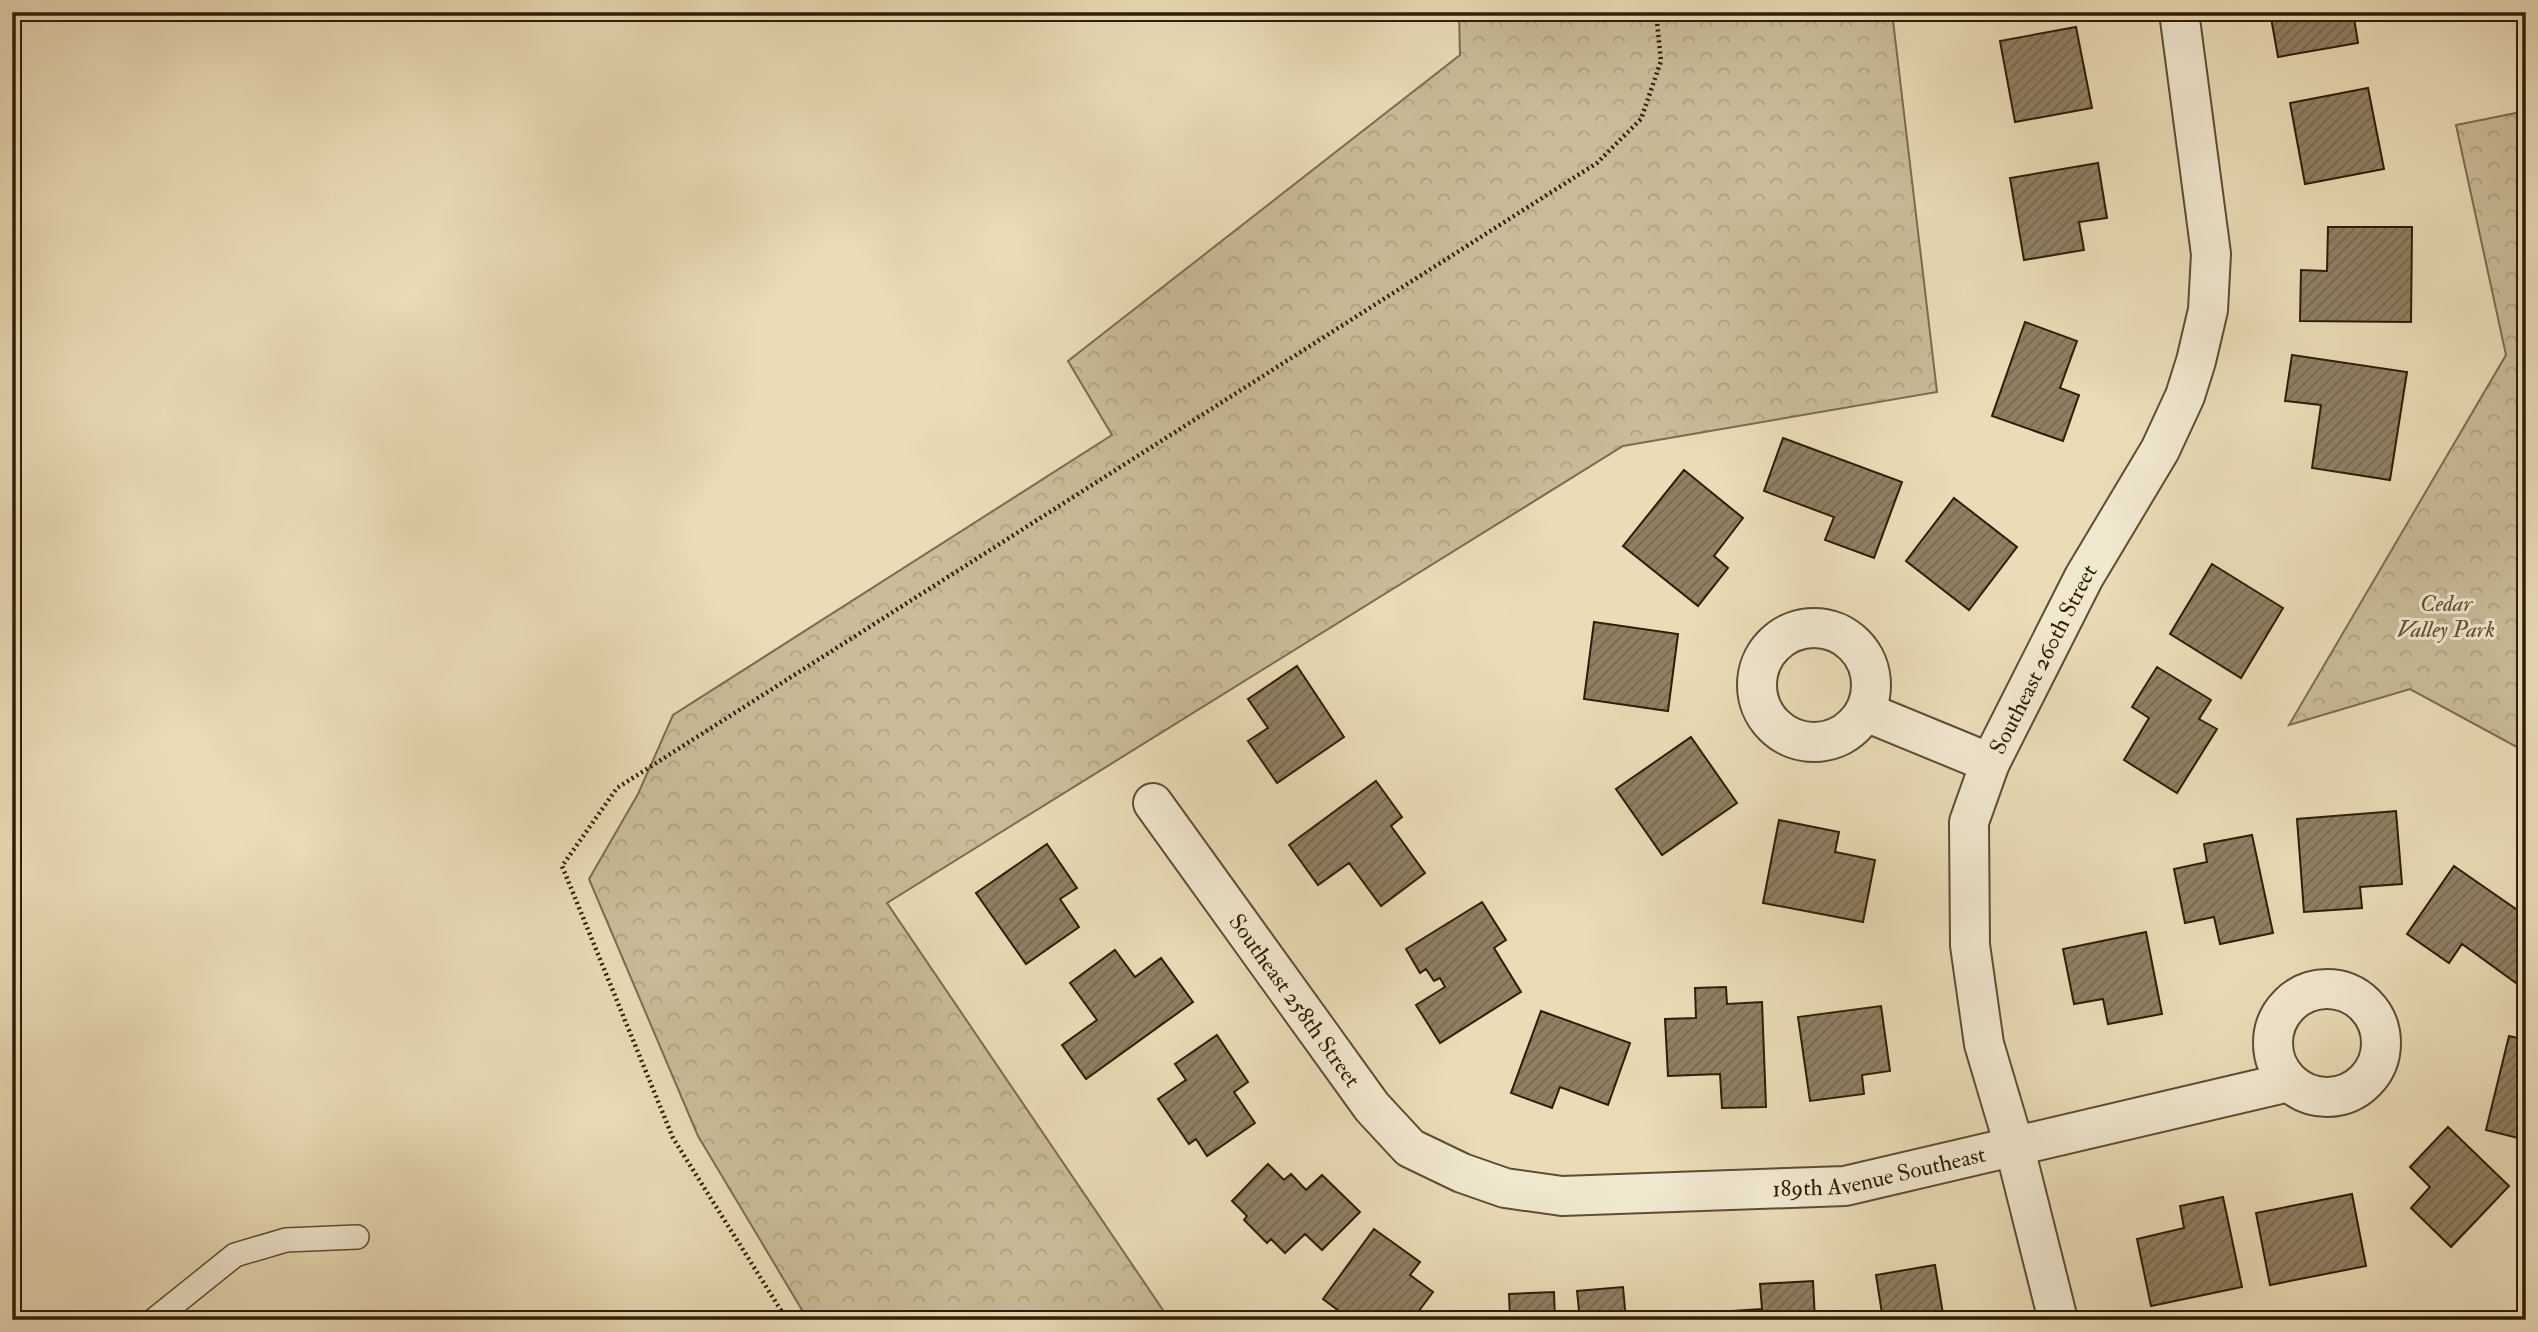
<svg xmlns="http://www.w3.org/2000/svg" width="2538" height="1332" viewBox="0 0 2538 1332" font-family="'IM FELL Double Pica',serif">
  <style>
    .forest { fill: url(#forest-crowns); stroke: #7c6c50; stroke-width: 2 }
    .building { fill: url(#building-hatch); stroke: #2f1d07; stroke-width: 2 }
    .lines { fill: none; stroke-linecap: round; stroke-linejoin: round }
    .service-casing { stroke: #5e4d33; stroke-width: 26 }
    .minor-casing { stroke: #5e4d33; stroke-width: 42 }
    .path { stroke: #2f1d07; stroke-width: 4.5; stroke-dasharray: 2 3.5; stroke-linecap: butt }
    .service { stroke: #f1e8d0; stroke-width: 23 }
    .minor { stroke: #f1e8d0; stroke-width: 38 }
    .labels { text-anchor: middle; stroke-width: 6; stroke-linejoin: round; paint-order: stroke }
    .park-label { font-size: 23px; font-style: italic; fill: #5e4d33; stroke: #f1e8d0 }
    .street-label { font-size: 23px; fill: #2f1d07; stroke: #f1e8d0 }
  </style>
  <defs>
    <pattern id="forest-crowns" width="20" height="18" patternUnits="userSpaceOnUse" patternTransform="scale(1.75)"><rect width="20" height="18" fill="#cabc99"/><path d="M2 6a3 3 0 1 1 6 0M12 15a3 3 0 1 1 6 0" fill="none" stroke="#aea182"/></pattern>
    <pattern id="building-hatch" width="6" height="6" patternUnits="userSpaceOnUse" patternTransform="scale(1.75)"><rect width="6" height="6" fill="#908063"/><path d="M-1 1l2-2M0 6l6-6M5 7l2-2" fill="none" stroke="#766850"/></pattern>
  </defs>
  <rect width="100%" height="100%" fill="#eadcb7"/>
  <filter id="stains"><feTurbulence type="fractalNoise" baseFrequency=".00286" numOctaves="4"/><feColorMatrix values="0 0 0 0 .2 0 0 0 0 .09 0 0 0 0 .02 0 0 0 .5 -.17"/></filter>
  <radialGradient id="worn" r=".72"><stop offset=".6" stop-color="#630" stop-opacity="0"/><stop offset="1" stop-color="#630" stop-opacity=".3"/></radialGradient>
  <!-- forest -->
  <path class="forest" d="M1459 12H1892L1937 392 1623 446 887 903 1165 1313 1175 1320H808L698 1136 589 879 638 794 673 715 1112 435 1068 361 1460 55Z
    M2526 111V752L2410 689 2289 725 2506 355 2456 125Z"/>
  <!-- building -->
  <path class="building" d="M2270 12H2353L2358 43 2278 57Z
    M2076 27 2092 108 2015 122 2000 41Z
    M2368 88 2384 169 2305 184 2290 103Z
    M2098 163 2107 218 2079 222 2084 250 2024 260 2010 178Z
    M2328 227H2412L2411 322 2300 321 2301 270 2327 271Z
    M2025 322 2077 341 2060 388 2079 395 2063 441 1992 416Z
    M2292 355 2407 372 2390 480 2312 468 2321 405 2285 401Z
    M1783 438 1902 482 1874 558 1825 540 1834 517 1764 491Z
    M1684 470 1743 518 1714 556 1728 568 1698 606 1623 546Z
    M1954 498 2017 547 1969 610 1906 561Z
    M2212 564 2283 608 2241 678 2170 634Z
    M1594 622 1678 634 1668 711 1584 699Z
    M1297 666 1344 737 1277 783 1248 741 1268 728 1248 699Z
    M2157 667 2211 700 2199 719 2217 729 2177 793 2124 760 2149 718 2132 707Z
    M1691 737 1737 803 1662 855 1616 789Z
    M1376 781 1402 817 1391 826 1425 873 1381 906 1349 863 1318 885 1289 845Z
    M2396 811 2402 884 2360 887 2362 908 2304 912 2297 819Z
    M1779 820 1839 832 1835 852 1875 860 1863 922 1763 903Z
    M2252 835 2273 933 2220 944 2214 917 2185 923 2174 869 2207 862 2204 844Z
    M1047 844 1077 888 1060 899 1079 927 1026 964 976 893Z
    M2454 866 2526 916V984L2523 988 2462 944 2449 963 2407 934Z
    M1482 902 1506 940 1494 948 1521 992 1440 1043 1416 1005 1445 987 1440 978 1434 981 1426 969 1420 973 1406 949Z
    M2146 932 2162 1014 2108 1024 2103 999 2074 1004 2063 949Z
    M1115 950 1135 977 1161 958 1193 1002 1086 1079 1062 1045 1097 1020 1070 983Z
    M1726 987 1727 1004 1762 1002 1766 1107 1722 1108 1720 1074 1668 1076 1665 1019 1696 1018 1695 988Z
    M1881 1006 1890 1071 1862 1075 1864 1094 1810 1101 1798 1017Z
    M1541 1011 1630 1043 1608 1105 1560 1087 1552 1108 1511 1093Z
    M1217 1035 1248 1082 1234 1092 1255 1123 1207 1156 1196 1139 1189 1144 1158 1099 1186 1080 1175 1064Z
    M2509 1036 2526 1040V1140L2486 1130Z
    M2448 1127 2509 1186 2451 1247 2411 1208 2430 1187 2410 1167Z
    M1268 1164 1284 1180 1291 1174 1306 1190 1322 1175 1360 1212 1322 1250 1305 1234 1285 1253 1271 1239 1267 1243 1244 1220 1247 1216 1232 1201Z
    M2352 1194 2366 1266 2270 1285 2256 1213Z
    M2223 1197 2242 1287 2151 1306 2137 1239 2184 1228 2180 1206Z
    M1374 1229 1420 1262 1410 1275 1433 1292 1412 1320H1351L1323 1299Z
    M1935 1265 1944 1320H1883L1876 1275Z
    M1813 1281 1815 1320H1733L1732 1311 1762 1309 1760 1284Z
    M1623 1287 1626 1320H1580L1577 1291Z
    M1554 1292 1555 1320H1458L1510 1317 1509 1294Z"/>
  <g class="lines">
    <defs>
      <path id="service" d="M154 1320 235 1255 286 1240 357 1237"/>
      <g id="minor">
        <circle cx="1814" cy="685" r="57"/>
        <path d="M1866 712 1990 763"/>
        <path id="s1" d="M1153 803 1372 1107 1410 1148 1462 1173 1505 1188 1562 1196 1845 1186 2289 1082"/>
        <circle cx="2327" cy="1043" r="54"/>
        <path id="s2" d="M2058 1320 2014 1145 1984 1044 1970 945 1969 822 1990 763 2084 577 2160 450 2185 396 2196 361 2208 310 2211 254 2179 12"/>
      </g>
    </defs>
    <!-- service casing -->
    <use href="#service" class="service-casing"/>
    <!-- minor casing -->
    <use href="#minor" class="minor-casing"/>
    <!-- path -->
    <path class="path" d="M787 1320 673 1138 562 866 617 788 1597 163 1641 119 1661 61 1656 12"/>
    <!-- service -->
    <use href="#service" class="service"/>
    <!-- minor -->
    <use href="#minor" class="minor"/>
  </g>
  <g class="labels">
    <!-- park labels -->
    <g class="park-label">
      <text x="2446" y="611">Cedar<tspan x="2446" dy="26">Valley Park</tspan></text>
    </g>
    <!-- street labels -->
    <g class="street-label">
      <text dy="8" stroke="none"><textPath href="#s2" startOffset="688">Southeast 260th Street</textPath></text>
      <text dy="8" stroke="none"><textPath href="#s1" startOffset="243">Southeast 258th Street</textPath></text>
      <text dy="8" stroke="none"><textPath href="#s1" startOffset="910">189th Avenue Southeast</textPath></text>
    </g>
  </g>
  <!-- margin -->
  <rect width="2538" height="1332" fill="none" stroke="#eadcb7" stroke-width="42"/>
  <rect x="14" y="14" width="2510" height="1304" fill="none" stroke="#2f1d07" stroke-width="3.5"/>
  <rect x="21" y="21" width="2496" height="1290" fill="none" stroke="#2f1d07" stroke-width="2"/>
  <rect width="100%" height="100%" filter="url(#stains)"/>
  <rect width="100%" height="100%" fill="url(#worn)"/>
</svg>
